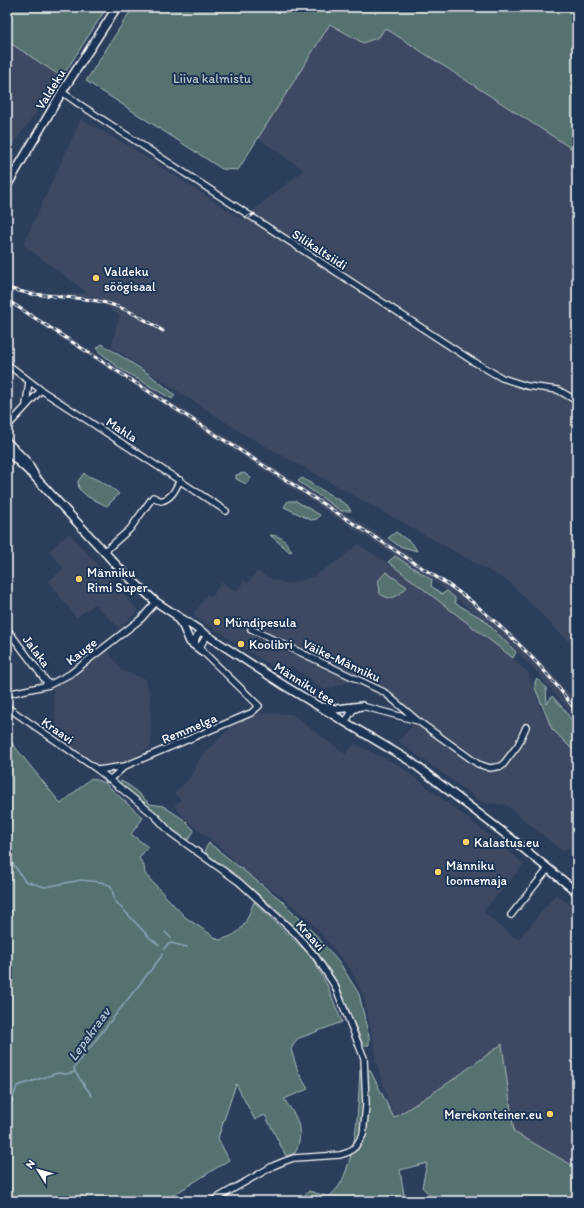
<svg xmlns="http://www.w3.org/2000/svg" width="584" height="1208" viewBox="0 0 584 1208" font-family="Itim,sans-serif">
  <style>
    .built { fill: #3c4862 }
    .green { fill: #557271; stroke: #aab8b8 }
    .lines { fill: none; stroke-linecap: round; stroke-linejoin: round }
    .stream { stroke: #8ca5b6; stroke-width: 1.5 }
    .minor-casing { stroke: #fff; stroke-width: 8 }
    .tertiary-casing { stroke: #fff; stroke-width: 10 }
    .minor { stroke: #1d3557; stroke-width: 5.5 }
    .tertiary { stroke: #1d3557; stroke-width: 7 }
    .rail-casing { stroke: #fff; stroke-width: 3 }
    .rail { stroke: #1d3557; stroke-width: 1.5; stroke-dasharray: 4.5; stroke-linecap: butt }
    .poi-dot { fill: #ffd166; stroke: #1d3557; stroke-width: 1.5 }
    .labels { text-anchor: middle; stroke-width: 4; stroke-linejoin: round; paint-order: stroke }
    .park-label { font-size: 13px; fill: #b2c0bf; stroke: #1d3557 }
    .street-label { font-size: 13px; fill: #fff; stroke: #1d3557 }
    .poi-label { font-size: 13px; fill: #fff; stroke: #1d3557; text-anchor: start }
    .water-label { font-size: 14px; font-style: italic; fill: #b2c3cf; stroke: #1d3557 }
  </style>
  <rect width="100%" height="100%" fill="#2b3e5c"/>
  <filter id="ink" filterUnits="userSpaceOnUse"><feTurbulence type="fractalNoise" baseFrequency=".025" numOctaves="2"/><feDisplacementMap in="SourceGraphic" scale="8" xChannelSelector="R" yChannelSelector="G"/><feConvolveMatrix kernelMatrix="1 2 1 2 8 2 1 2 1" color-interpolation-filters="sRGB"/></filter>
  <g filter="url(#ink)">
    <!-- built -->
    <path class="built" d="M330 24 363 43 379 37 385 28 577 152V650L509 582 242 433 111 347 119 316 105 305 79 300 20 294 7 290V286L22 290 39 292 64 294 88 293 23 245 81 119 132 148 242 219 304 170 258 138Z
      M7 41 62 77 7 153Z
      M7 297 383 537 438 575 491 614 541 661 576 701 577 703V723L567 708 532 667 483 619 432 580 7 303Z
      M69 533 139 611 119 628 95 604 76 618 49 581 64 568 49 551Z
      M358 544 377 556 454 608 528 672 543 714 577 745V855L569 849 562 851 506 805 483 803 398 741 413 725 392 704 351 681 325 690 291 666 285 675 193 615 207 594 212 597 221 582 236 592 244 580 248 583 257 571 274 580 287 583 301 581 312 577 338 561Z
      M108 651 122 671 146 679 150 694 151 746 109 774 99 765 57 738 52 680Z
      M258 713 292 714 345 754 355 744 399 765 503 846 524 864 483 912 518 940 556 894 577 910V1168L514 1132 502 1045 448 1083 394 1118 376 1061 374 1045 364 997 351 970 312 923 280 895 248 873 212 840 187 821 174 806 181 800 174 793 189 779 202 755 231 727Z"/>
    <!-- green -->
    <path class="green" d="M7 7H107L62 77 7 41Z
      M133 7H577V152L385 28 379 37 363 43 330 24 238 170 222 169 86 81Z
      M102 344 149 374 175 395 172 399 165 395 119 368 97 350 98 347Z
      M84 473 87 476C96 478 112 487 119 494L107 506 88 497 79 489 78 481Z
      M244 473 251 478 246 484 236 479V475Z
      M302 478 347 505 351 511H341L298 481Z
      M288 501H296L320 515 317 519 311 520 284 507Z
      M396 532 413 544 417 551 399 546 388 538Z
      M270 535C283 536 285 541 292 551L290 552Z
      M395 556 432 580 431 586 442 594 447 591 455 598V603L483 619 516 652 513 658 388 562Z
      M386 572 407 587C398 596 391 603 379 593L380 590 378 581Z
      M537 679 546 687 547 704 552 696 565 710 577 729V754L552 729 535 688V681Z
      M7 737 61 804 91 778 105 783 143 818 131 834 148 847 139 858 144 866 145 874 185 917 219 940C244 934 245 923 254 902L311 956 327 985 342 1022 297 1039 291 1049 298 1072 308 1089 284 1099C288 1105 292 1110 295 1116 301 1126 301 1144 295 1153L286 1156 265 1115 255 1120 236 1084 218 1138 229 1160 164 1201H7Z
      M121 781 130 786 150 804 163 806 183 819 193 829 194 831 189 839H182L172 832 153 811 131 796 119 784Z
      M209 843 281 900 315 934 341 965 359 994 369 1037V1045H363L338 983 317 952 276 909 248 886 211 859 207 855 205 849Z
      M502 1044 514 1132 577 1168V1201H435L422 1187 427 1163 400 1170 405 1201H298L309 1191 329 1197C333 1193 338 1188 341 1183 358 1147 358 1107 360 1069L370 1070 394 1118 448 1083Z"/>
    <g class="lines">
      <!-- stream -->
      <path class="stream" d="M7 855 25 881 45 887 81 880 101 882 111 886 115 901 150 938 159 945
        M165 932 171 938
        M164 949 167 945 171 943 187 947
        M75 1072 92 1096
        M7 1117 17 1086 58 1073 66 1074 75 1072 74 1068 80 1060 161 957 162 954"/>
      <defs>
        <path id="minor" d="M62 92 79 104 471 360 502 378 527 386 558 390 577 401
          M7 364 41 390 226 511
          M26 405 29 381
          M7 427 41 390
          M104 552 130 529 153 497 161 501C172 498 175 490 180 480
          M7 629 49 685
          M251 629 384 692 418 721
          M202 651 201 645 207 635
          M7 694 49 685 70 674 141 619 156 602
          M7 707 98 770 154 815 171 833 239 882 295 933 316 957 335 986 364 1058 366 1105 363 1135 355 1147 349 1152 340 1155 294 1158 285 1161 273 1166 212 1201
          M345 722 353 710 362 706 418 721 478 764 490 768 502 766 518 745 526 727
          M98 770 125 766
          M108 779 112 778 125 766 251 713 259 706 196 645C194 639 197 636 200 631
          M511 915 548 869"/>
        <path id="tertiary" d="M7 186 62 92 117 7
          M7 442 27 462 34 474
          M7 451 35 477 122 571 156 602 285 686 410 761 508 836 577 892
          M177 618 183 626 190 642 202 651
          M324 707 336 709 362 706"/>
      </defs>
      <!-- minor casing -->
      <use href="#minor" class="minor-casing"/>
      <!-- tertiary casing -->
      <use href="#tertiary" class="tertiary-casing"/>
      <!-- minor -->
      <use href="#minor" class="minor"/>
      <!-- tertiary -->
      <use href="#tertiary" class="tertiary"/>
      <defs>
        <path id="rail" d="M247 218 254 214
          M7 288 31 294 58 296
          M53 296C69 298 86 298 102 302 125 307 144 319 163 331
          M7 300 424 569C442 581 461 592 477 606 512 636 552 675 577 713"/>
      </defs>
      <!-- rail casing -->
      <use href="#rail" class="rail-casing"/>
      <!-- rail -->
      <use href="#rail" class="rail"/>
    </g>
  </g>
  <!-- markers -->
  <g class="poi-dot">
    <circle cx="96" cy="278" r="4"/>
    <circle cx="79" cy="579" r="4"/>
    <circle cx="217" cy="622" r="4"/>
    <circle cx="241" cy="644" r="4"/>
    <circle cx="466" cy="842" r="4"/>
    <circle cx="438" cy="872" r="4"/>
    <circle cx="550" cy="1114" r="4"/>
  </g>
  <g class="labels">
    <!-- park labels -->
    <g class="park-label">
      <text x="212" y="83">Liiva kalmistu</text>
    </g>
    <!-- street labels -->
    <g class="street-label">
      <text transform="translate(50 89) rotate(-58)" y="5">Valdeku</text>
      <text transform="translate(320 249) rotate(33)" y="5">Silikaltsiidi</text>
      <text transform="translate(122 429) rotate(33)" y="5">Mahla</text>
      <text transform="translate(37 651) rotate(53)" y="5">Jalaka</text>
      <text transform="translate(81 651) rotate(-38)" y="5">Kauge</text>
      <text transform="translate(342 660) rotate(25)" y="5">Väike-Männiku</text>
      <text transform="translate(305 683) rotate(32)" y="5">Männiku tee</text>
      <text transform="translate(189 728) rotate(-23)" y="5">Remmelga</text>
      <text transform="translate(58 730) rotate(35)" y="5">Kraavi</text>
      <text transform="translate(311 935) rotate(48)" y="5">Kraavi</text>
    </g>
    <!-- poi labels -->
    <g class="poi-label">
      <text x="104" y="276">Valdeku<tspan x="104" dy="15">söögisaal</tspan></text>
      <text x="87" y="577">Männiku<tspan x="87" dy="15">Rimi Super</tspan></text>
      <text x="225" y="627">Mündipesula</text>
      <text x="249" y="649">Koolibri</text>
      <text x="474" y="847">Kalastus.eu</text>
      <text x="446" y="870">Männiku<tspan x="446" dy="15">loomemaja</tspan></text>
      <text x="542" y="1119" text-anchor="end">Merekonteiner.eu</text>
    </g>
    <!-- water labels -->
    <g class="water-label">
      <text transform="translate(89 1034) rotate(-54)" y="5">Lepakraav</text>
    </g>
  </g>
  <!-- margin -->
  <rect width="584" height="1208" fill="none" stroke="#1d3557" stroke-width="24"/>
  <rect x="12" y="12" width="560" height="1184" fill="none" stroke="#fff" stroke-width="1.5" filter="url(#ink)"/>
  <!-- north arrow -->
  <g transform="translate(38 1170) rotate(307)" stroke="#1d3557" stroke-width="3" paint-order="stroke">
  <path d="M0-3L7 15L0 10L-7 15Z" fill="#ffffff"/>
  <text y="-6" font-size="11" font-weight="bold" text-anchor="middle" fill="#ffffff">N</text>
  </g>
</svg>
